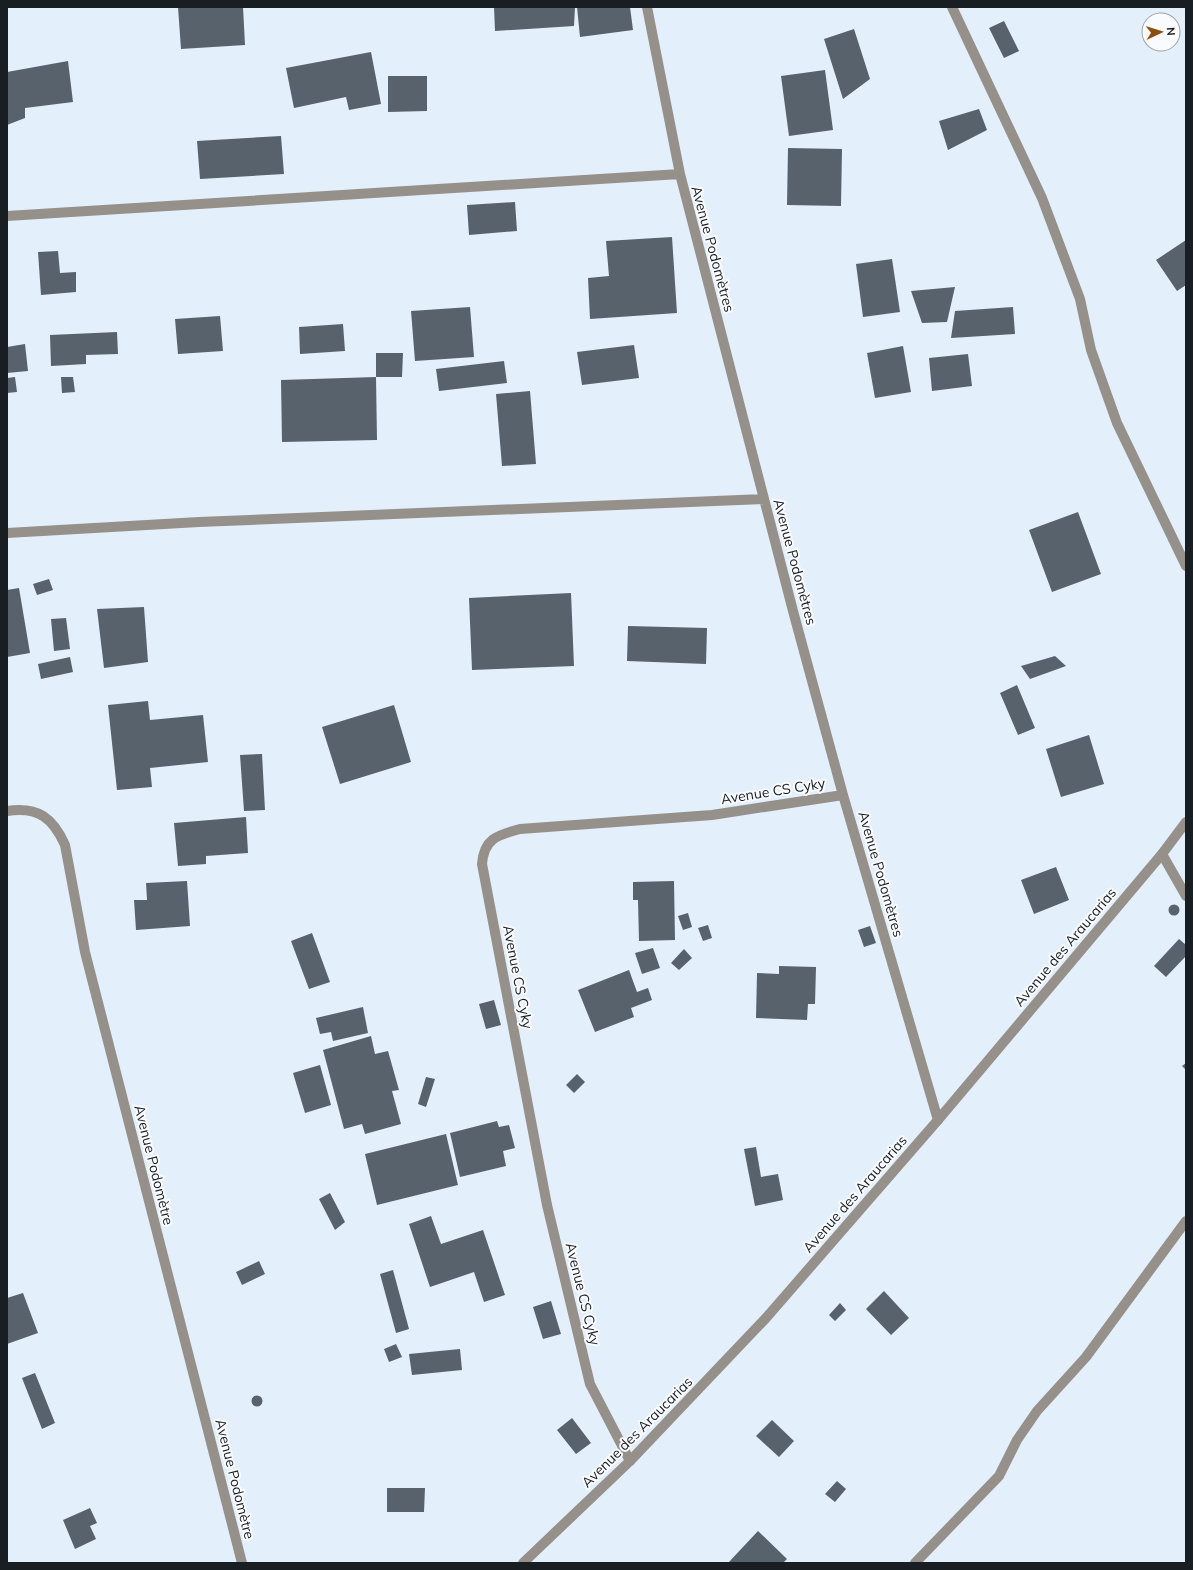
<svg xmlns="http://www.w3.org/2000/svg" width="1193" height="1570" viewBox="0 0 1193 1570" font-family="Mulish,sans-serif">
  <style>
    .building { fill: #58626c }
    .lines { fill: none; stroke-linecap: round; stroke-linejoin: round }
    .minor { stroke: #96908b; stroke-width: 10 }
    .tertiary { stroke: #96908b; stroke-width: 10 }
    .labels { text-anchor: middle; stroke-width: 4; stroke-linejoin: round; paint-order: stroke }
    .street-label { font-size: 14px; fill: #191e22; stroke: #f9fbfe }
  </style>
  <rect width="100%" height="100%" fill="#e3effb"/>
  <!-- building -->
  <path class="building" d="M178 7H243L245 45 181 49Z
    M494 7H575L574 26 495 31Z
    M577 7H630L633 30 580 37Z
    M1004 21 1019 51 1004 58 989 28Z
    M854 29 870 79 843 99 824 39Z
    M371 52 381 104 349 110 346 97 294 108 286 68Z
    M68 61 73 102 25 108V118L7 125V72Z
    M825 70 833 130 789 136 781 76Z
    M388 76H427V111L388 112Z
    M979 109 987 130 948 150 939 121Z
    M281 136 284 174 200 179 197 141Z
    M788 148 842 149 841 206 787 205Z
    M515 202 517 231 469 235 467 205Z
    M672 237 677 313 590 319 588 278 609 276 606 241Z
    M1186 240V285L1177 291 1156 260Z
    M58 251 60 273 76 272V292L41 295 38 252Z
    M892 259 900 312 863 317 856 264Z
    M955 287 947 322 922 323 911 291Z
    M470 307 474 357 415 361 411 311Z
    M1013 307 1015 334 951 338 955 311Z
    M220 316 223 351 178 354 175 319Z
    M343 324 345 351 300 354 299 327Z
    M117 332 118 354 86 355V364L51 366 50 335Z
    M25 344 28 371 7 373V347Z
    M634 345 639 378 582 385 577 352Z
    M903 346 911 392 875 398 867 353Z
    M376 353H403L402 377H376L377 440 282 442 281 380 376 377Z
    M968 354 972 386 932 391 929 358Z
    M504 361 507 383 439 391 436 369Z
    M15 377 17 392 7 393V378Z
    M61 377H73L75 392 62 393Z
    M530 391 536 464 502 466 496 394Z
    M1078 512 1101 574 1052 592 1029 530Z
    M49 579 53 590 37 595 33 584Z
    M19 588 30 653 7 657V590Z
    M571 593 574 666 472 670 469 598Z
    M144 607 148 662 104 668 97 609Z
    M66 618 70 649 54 651 51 619Z
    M628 626 707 628 706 664 627 661Z
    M1055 656 1066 666 1030 679 1021 666Z
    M70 657 73 672 41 679 38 664Z
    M1017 685 1035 728 1018 735 1000 693Z
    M148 701 150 720 203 715 208 762 150 768 152 787 117 790 108 705Z
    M394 705 411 762 340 784 322 727Z
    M1089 735 1104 784 1061 797 1046 749Z
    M262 754 265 810 244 811 240 755Z
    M246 817 248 853 206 856V864L178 866 174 823Z
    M1056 867 1069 900 1034 914 1021 880Z
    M187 881 190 926 136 930 134 900H147L146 883Z
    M674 881 675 940 639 941 638 900H633V882Z
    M1168.5 910a5.5 5.5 0 1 1 11 0a5.5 5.5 0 1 1-11 0Z
    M688 913 692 927 683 930 678 916Z
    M708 925 712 938 703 941 698 928Z
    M870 926 876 943 864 947 858 930Z
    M312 933 330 982 309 989 291 941Z
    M1179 939 1186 945V956L1166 977 1154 966Z
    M653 948 660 968 642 974 635 953Z
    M684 949 692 958 679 970 671 963Z
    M779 966 816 967 815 1004H808L807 1020 756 1018 757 973 779 974Z
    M629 970 637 992 648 988 652 1000 631 1008 634 1017 595 1032 578 990Z
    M494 1000 501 1025 486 1029 479 1004Z
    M363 1007 368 1033 333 1041 331 1032 320 1034 316 1018Z
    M371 1036 375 1054 388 1051 399 1090 392 1091 401 1124 365 1134 362 1124 344 1129 323 1050Z
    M1186 1063V1070L1182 1066Z
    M320 1065 331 1105 305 1113 293 1073Z
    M577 1074 585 1082 574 1093 566 1085Z
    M426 1077 435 1079 426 1107 418 1104Z
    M497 1121 499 1127 509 1125 515 1148 503 1151 506 1166 460 1177 450 1133Z
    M446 1134 458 1185 377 1205 365 1154Z
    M756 1147 761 1177 778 1174 783 1200 755 1206 744 1149Z
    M330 1193 345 1222 335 1230 319 1199Z
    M431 1216 441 1244 483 1230 505 1295 484 1302 474 1272 430 1287 409 1224Z
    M259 1261 265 1274 242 1285 236 1272Z
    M393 1270 409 1329 396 1333 380 1274Z
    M884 1291 909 1318 891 1335 866 1309Z
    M23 1293 38 1333 7 1344V1298Z
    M551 1301 561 1334 543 1339 533 1307Z
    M840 1303 846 1310 835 1321 829 1315Z
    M396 1344 402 1357 389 1362 384 1349Z
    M460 1349 462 1370 412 1375 409 1354Z
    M35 1373 55 1423 42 1429 22 1378Z
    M251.5 1401a5.5 5.5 0 1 1 11 0a5.5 5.5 0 1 1-11 0Z
    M572 1418 591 1443 576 1454 557 1430Z
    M772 1420 794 1441 779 1457 756 1436Z
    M837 1481 846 1489 835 1502 825 1494Z
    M387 1488H425L424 1512H387Z
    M90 1508 97 1523 90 1526 96 1539 75 1549 63 1520Z
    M758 1531 787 1559 783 1563H728Z"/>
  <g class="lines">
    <!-- minor -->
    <path class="minor" d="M647 7 680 174 793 611 843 795 938 1120
      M952 7 1042 198 1080 299 1091 350 1117 423 1186 566
      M7 216 680 174
      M7 533 199 522 764 499
      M7 811C38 806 53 818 65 845L85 952 242 1563
      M1162 854 1186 896
      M630 1461 590 1384 547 1205 482 864C484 838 498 835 520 829L712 815 843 795
      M915 1563 999 1476 1017 1440 1037 1411 1086 1357 1186 1221"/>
    <!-- tertiary -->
    <path class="tertiary" d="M523 1563 630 1461 766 1318 938 1120 1162 854 1186 822"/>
  </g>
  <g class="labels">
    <!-- street labels -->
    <g class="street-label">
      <text transform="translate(713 249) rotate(75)" y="5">Avenue Podomètres</text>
      <text transform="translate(795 562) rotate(75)" y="5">Avenue Podomètres</text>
      <text transform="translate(773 791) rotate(-9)" y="5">Avenue CS Cyky</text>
      <text transform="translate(881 874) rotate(74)" y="5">Avenue Podomètres</text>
      <text transform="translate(1065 947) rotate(-50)" y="5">Avenue des Araucarias</text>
      <text transform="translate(518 977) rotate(79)" y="5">Avenue CS Cyky</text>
      <text transform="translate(154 1165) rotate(76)" y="5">Avenue Podomètre</text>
      <text transform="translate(855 1194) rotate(-49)" y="5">Avenue des Araucarias</text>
      <text transform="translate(583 1294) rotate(76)" y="5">Avenue CS Cyky</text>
      <text transform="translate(637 1432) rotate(-45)" y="5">Avenue des Araucarias</text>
      <text transform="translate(235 1479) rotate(76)" y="5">Avenue Podomètre</text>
    </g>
  </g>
  <!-- border -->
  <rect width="1193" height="1570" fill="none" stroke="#191e22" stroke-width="16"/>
  <!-- north arrow -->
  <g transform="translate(1161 32) rotate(86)"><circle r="19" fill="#f9fbfe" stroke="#9fa3a6"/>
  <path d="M0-3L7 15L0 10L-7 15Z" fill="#8c4f10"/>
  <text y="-6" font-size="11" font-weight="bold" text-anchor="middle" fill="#191e22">N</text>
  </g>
</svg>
